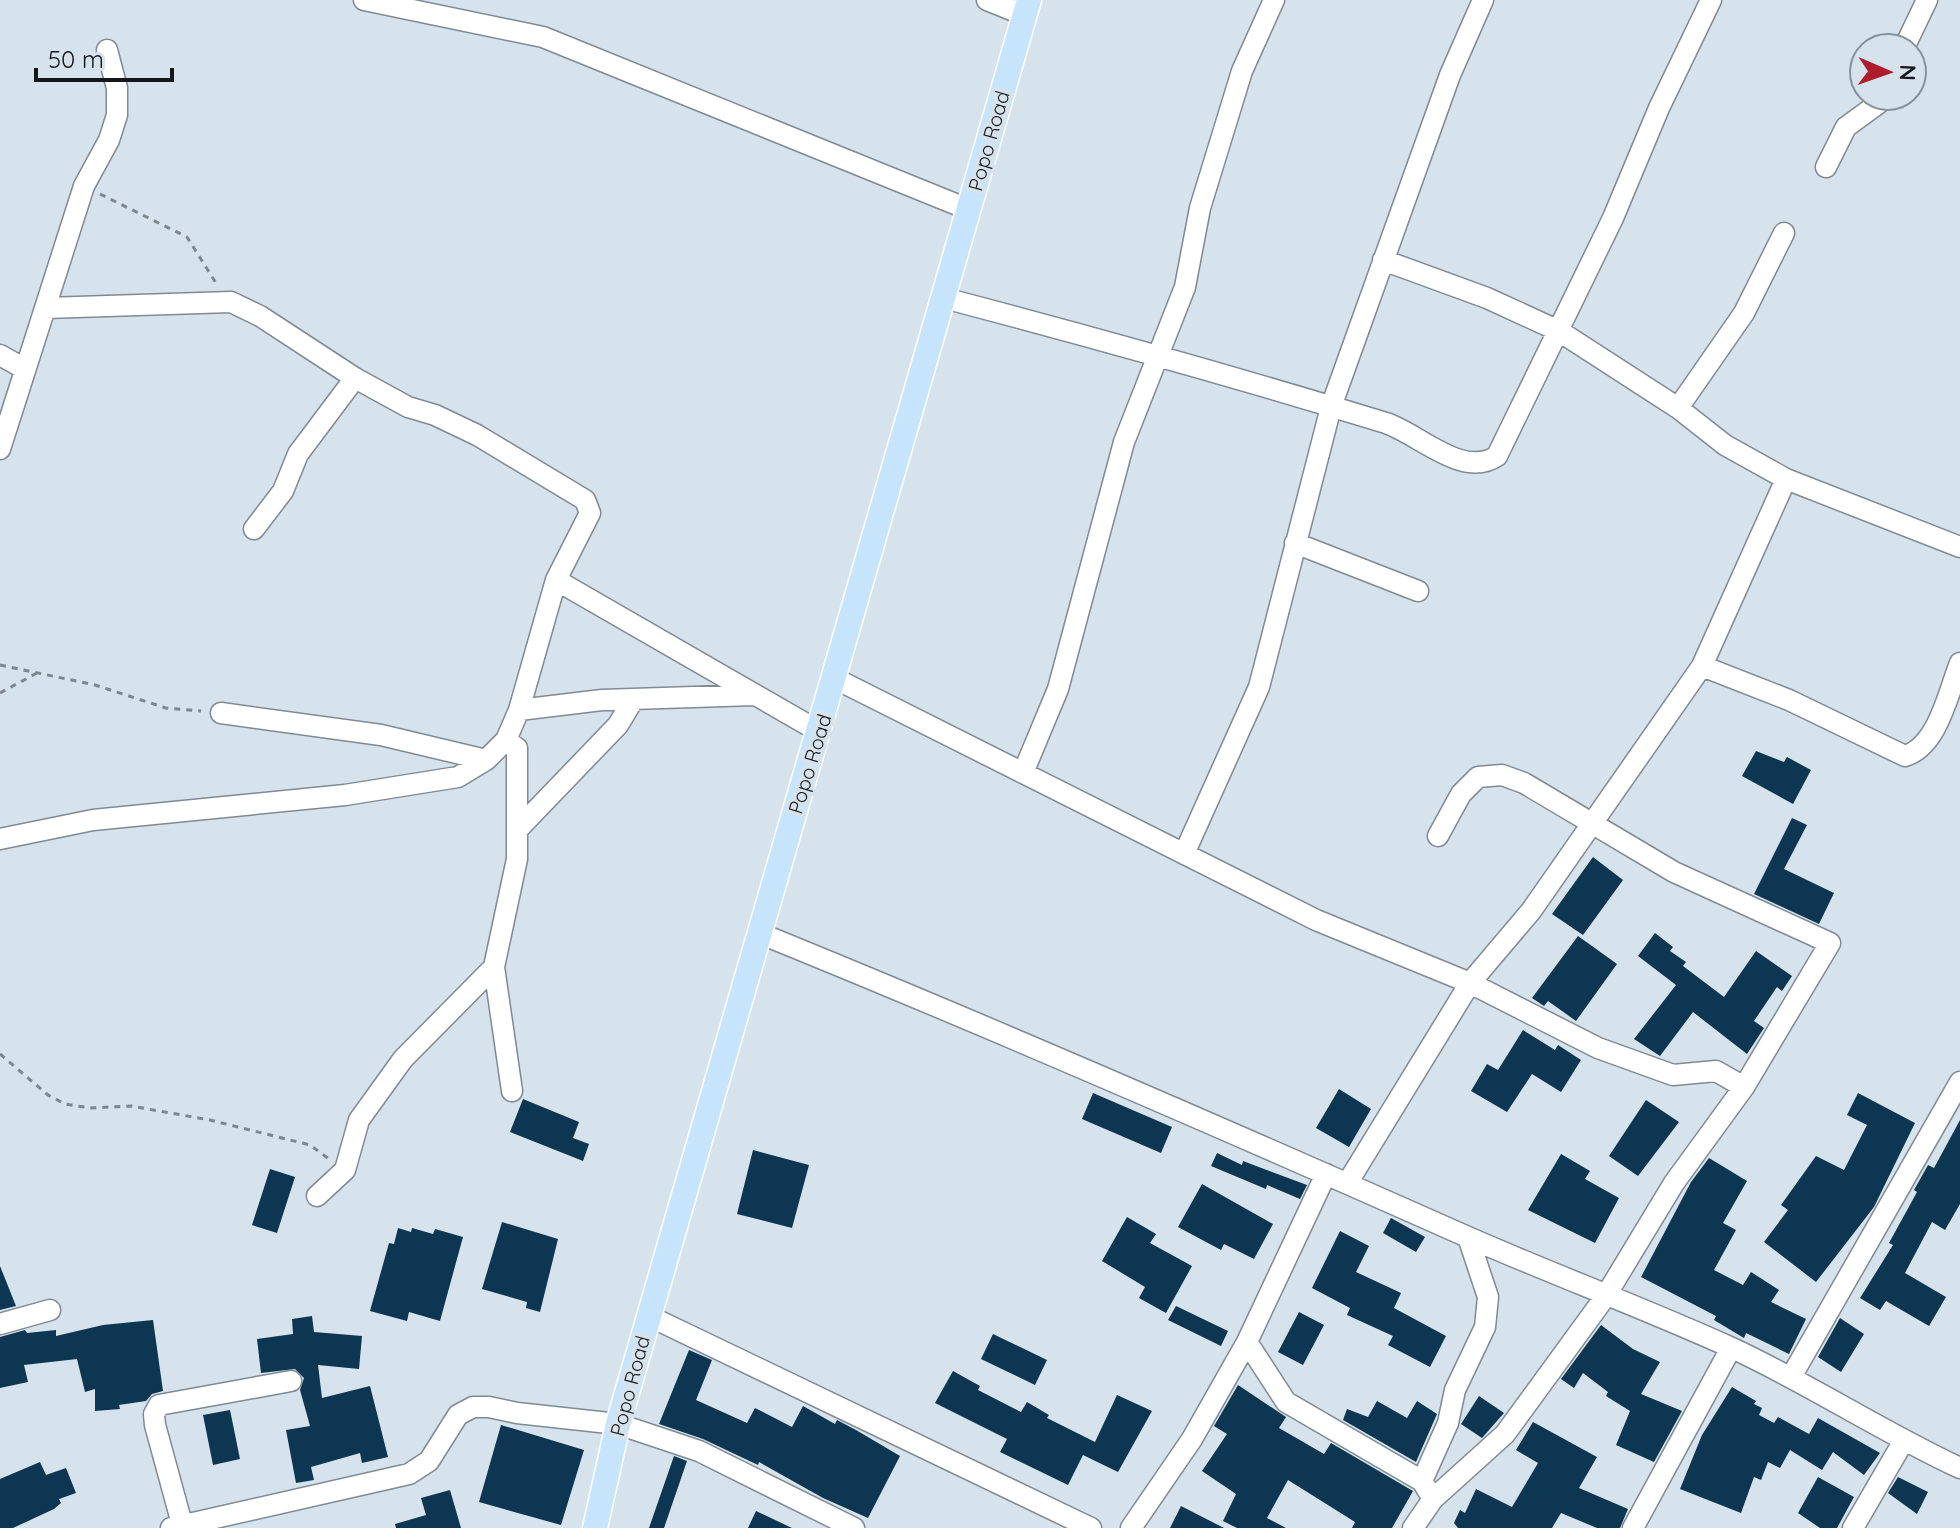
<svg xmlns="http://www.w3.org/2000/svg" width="1960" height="1528" viewBox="0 0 1960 1528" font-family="Quicksand,sans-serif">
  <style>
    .building { fill: #0c3651 }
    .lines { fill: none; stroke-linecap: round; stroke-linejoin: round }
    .minor-casing { stroke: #7f8a93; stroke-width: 23 }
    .major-casing { stroke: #fff; stroke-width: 27 }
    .path { stroke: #7e868e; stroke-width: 3; stroke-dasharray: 6 6; stroke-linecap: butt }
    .minor { stroke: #fff; stroke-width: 20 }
    .major { stroke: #c6e5fd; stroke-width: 24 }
    .labels { text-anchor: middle; stroke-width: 8; stroke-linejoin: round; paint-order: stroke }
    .street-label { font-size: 20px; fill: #13171b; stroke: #d6e2ec }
  </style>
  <rect width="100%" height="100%" fill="#d6e2ec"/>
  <!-- building -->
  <path class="building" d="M1756 751 1784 762 1787 757 1811 770 1793 804 1742 776Z
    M1792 818 1807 825 1784 869 1834 893 1819 924 1754 894Z
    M1593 857 1623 880 1583 935 1552 914Z
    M1655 933 1673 947 1670 951 1686 962 1683 966 1724 997 1756 951 1792 976 1782 991 1777 987 1754 1021 1764 1028 1747 1054 1693 1012 1660 1056 1634 1039 1676 985 1638 956Z
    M1578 936 1617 964 1576 1021 1548 1001 1544 1006 1532 998Z
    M1523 1030 1555 1050 1558 1045 1581 1060 1561 1092 1532 1074 1507 1112 1471 1091 1487 1064 1498 1070Z
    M1339 1089 1371 1109 1349 1147 1316 1128Z
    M1093 1093 1172 1127 1161 1153 1082 1119Z
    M1858 1093 1915 1123 1874 1207 1816 1282 1764 1242 1788 1210 1781 1205 1816 1156 1844 1170 1867 1125 1847 1115Z
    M523 1099 579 1122 573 1138 589 1144 583 1161 510 1132Z
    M1646 1100 1679 1122 1638 1176 1609 1156Z
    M1960 1120V1204L1945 1230 1932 1222 1905 1273 1946 1297 1929 1326 1886 1301 1880 1310 1860 1298 1893 1245 1889 1243 1917 1192 1914 1190 1928 1165 1934 1168Z
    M753 1150 809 1165 792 1228 737 1214Z
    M1217 1153 1242 1165 1243 1161 1307 1185 1300 1199 1267 1185 1266 1189 1211 1166Z
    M1561 1154 1590 1171 1585 1179 1619 1198 1595 1243 1528 1210Z
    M1709 1158 1747 1181 1723 1223 1736 1230 1714 1270 1743 1285 1751 1272 1779 1290 1771 1302 1806 1319 1789 1354 1746 1333 1744 1338 1714 1320 1716 1316 1641 1277 1691 1182Z
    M270 1169 295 1177 277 1233 252 1225Z
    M1202 1184 1273 1224 1254 1259 1224 1244 1221 1250 1178 1227Z
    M1127 1217 1156 1234 1150 1243 1192 1266 1166 1313 1139 1298 1145 1287 1102 1261Z
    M1391 1218 1425 1237 1416 1252 1383 1233Z
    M502 1222 558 1239 540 1312 526 1308 527 1302 482 1289Z
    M398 1228 411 1232 412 1228 433 1234 435 1229 463 1237 440 1321 409 1312 407 1321 370 1311 389 1243 394 1244Z
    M1340 1231 1369 1246 1356 1272 1401 1293 1394 1308 1446 1336 1430 1367 1388 1345 1393 1336 1347 1315 1350 1308 1312 1288Z
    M0 1266 16 1306 0 1310Z
    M1176 1306 1228 1331 1221 1346 1168 1320Z
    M1299 1312 1324 1325 1303 1365 1278 1352Z
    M312 1316 314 1332 362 1336 359 1369 318 1365 322 1398 370 1386 388 1457 362 1463 360 1453 311 1467 314 1480 296 1483 286 1430 310 1426 300 1390 304 1378 295 1369 261 1373 257 1339 293 1334 292 1319Z
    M1840 1318 1864 1334 1841 1372 1818 1357Z
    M153 1320 163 1391 152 1394 146 1401 119 1405 120 1409 95 1411V1389L85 1392 77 1359 24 1365 28 1382 0 1388V1337L25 1330 27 1333 56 1330V1336L103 1325Z
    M1601 1325 1633 1349 1660 1362 1641 1394 1682 1411 1654 1462 1616 1445 1630 1411 1606 1396 1608 1392 1583 1373 1574 1388 1561 1379Z
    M993 1334 1047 1360 1035 1385 981 1359Z
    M689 1350 712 1360 696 1400 747 1423 755 1408 792 1427 803 1406 835 1424 837 1420 856 1430 900 1456 868 1518 823 1498 759 1462 758 1465 703 1439 659 1424Z
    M953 1371 980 1386 978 1390 1021 1412 1027 1402 1049 1415 1047 1418 1095 1442 1117 1395 1152 1411 1118 1472 1083 1455 1068 1485 1000 1452 1007 1439 935 1403Z
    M1238 1385 1286 1417 1279 1428 1324 1454 1331 1443 1413 1491 1392 1528H1352L1355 1522 1288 1480 1267 1518 1286 1528H1237L1223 1521 1236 1494 1202 1471 1227 1434 1214 1426Z
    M1732 1387 1756 1401 1754 1404 1762 1408 1759 1415 1774 1423 1778 1417 1809 1434 1818 1418 1880 1453 1864 1475 1833 1452 1822 1470 1790 1450 1780 1468 1768 1462 1761 1480 1754 1477 1741 1513 1680 1489 1702 1435Z
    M1479 1396 1504 1413 1482 1438 1461 1424Z
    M1377 1401 1407 1418 1417 1401 1437 1414 1416 1462 1343 1420 1347 1409 1368 1417Z
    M230 1410 240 1459 213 1465 203 1415Z
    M1533 1422 1597 1457 1579 1488 1628 1509 1620 1528H1597L1561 1513 1552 1528H1458L1454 1523 1460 1510 1465 1513 1476 1489 1512 1507 1538 1463 1516 1450Z
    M501 1425 584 1450 561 1525 479 1502Z
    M674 1456 687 1461 664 1528H649Z
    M40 1462 46 1475 66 1468 76 1493 59 1499 61 1503 54 1509 13 1528H0V1479Z
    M1818 1477 1854 1497 1837 1528H1820L1798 1513Z
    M1898 1477 1928 1492 1917 1514 1888 1493Z
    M450 1490 461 1528H396L395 1524 426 1515 421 1498Z
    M1181 1506 1224 1528H1170Z
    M756 1511 792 1528H748Z"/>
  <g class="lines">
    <defs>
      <path id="minor" d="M364 0 543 37 970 210
        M987 0 1024 15
        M1904 48 1927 0
        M1826 167 1846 127 1879 103 1882 96
        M1383 260 1487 298 1559 331 1678 408 1725 445 1786 479 1960 547
        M944 298C1092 337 1239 378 1386 423 1419 434 1463 479 1497 456L1613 218 1659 108 1711 0
        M0 355 23 368
        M1678 408 1744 313 1784 233
        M0 449 84 186 109 140 117 115V88L107 50
        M254 529 283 491 298 454 355 378
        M1295 543 1418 591
        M556 580 820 732
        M1702 666 1789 700 1905 756C1938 746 1948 693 1960 663
        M836 679 1316 920 1470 983 1598 1048 1673 1075 1716 1071 1744 1087 1830 943 1674 872 1524 783 1502 775 1478 777 1461 794 1438 836
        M519 710 602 700 754 695
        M221 713 381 735 486 760
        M506 740 517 748V859L494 967 512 1091
        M1023 773 1058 689 1124 442 1185 287 1200 208 1242 71 1274 0
        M519 828 618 725 633 700
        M0 839 93 820 345 795 458 777 486 760 506 740 519 710 556 580 590 513 585 500 477 435 435 415 408 407 355 378 260 316 231 302 46 308
        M1184 854 1259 687 1331 407 1450 75 1483 0
        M759 933C998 1030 1234 1133 1470 1238 1557 1276 1646 1309 1732 1348 1810 1384 1882 1432 1960 1468
        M1348 1182 1470 983 1531 911 1702 666 1786 479
        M317 1196 345 1170 359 1120 403 1059 494 967
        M649 1316 1091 1528
        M0 1324 50 1310
        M1247 1342 1286 1402 1422 1481
        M1791 1377 1960 1082
        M1433 1499 1422 1481 1448 1423 1455 1390 1485 1327 1488 1297 1468 1237
        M182 1524 155 1425 154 1414 159 1405 291 1381
        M171 1528 409 1474 429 1461 458 1415 473 1407H489L517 1413 618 1424 699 1451 854 1528
        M1131 1528 1192 1439 1247 1342 1326 1174
        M1413 1528 1433 1499 1505 1434 1605 1297 1674 1183 1744 1087
        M1633 1528 1731 1348
        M1853 1528 1903 1442"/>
      <path id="major" d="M595 1528 618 1424 1029 0"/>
    </defs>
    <!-- minor casing -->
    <use href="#minor" class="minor-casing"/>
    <!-- major casing -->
    <use href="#major" class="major-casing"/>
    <!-- path -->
    <path class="path" d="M100 194 187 237 216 283
      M0 665 95 685 166 708 201 711
      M0 693 37 673
      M0 1054 48 1095 65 1104 90 1108 131 1106 210 1120 310 1145 329 1159"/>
    <!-- minor -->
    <use href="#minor" class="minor"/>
    <!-- major -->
    <use href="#major" class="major"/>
  </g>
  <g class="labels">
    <!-- street labels -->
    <g class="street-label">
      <text transform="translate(989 141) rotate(-74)" y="7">Popo Road</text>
      <text transform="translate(810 764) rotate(-73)" y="7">Popo Road</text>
      <text transform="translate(630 1386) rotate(-75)" y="7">Popo Road</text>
    </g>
  </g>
  <!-- north arrow -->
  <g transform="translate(1888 72) rotate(92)"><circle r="38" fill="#d6e2ec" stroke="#889198" stroke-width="2"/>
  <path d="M0-6L14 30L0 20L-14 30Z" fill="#af1c2c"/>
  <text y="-12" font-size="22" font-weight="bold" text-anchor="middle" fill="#13171b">N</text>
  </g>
  <!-- scale -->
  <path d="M36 68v12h136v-12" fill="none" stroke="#13171b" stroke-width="4"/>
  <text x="48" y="68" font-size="24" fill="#13171b" stroke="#d6e2ec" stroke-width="6" paint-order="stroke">50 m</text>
</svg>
